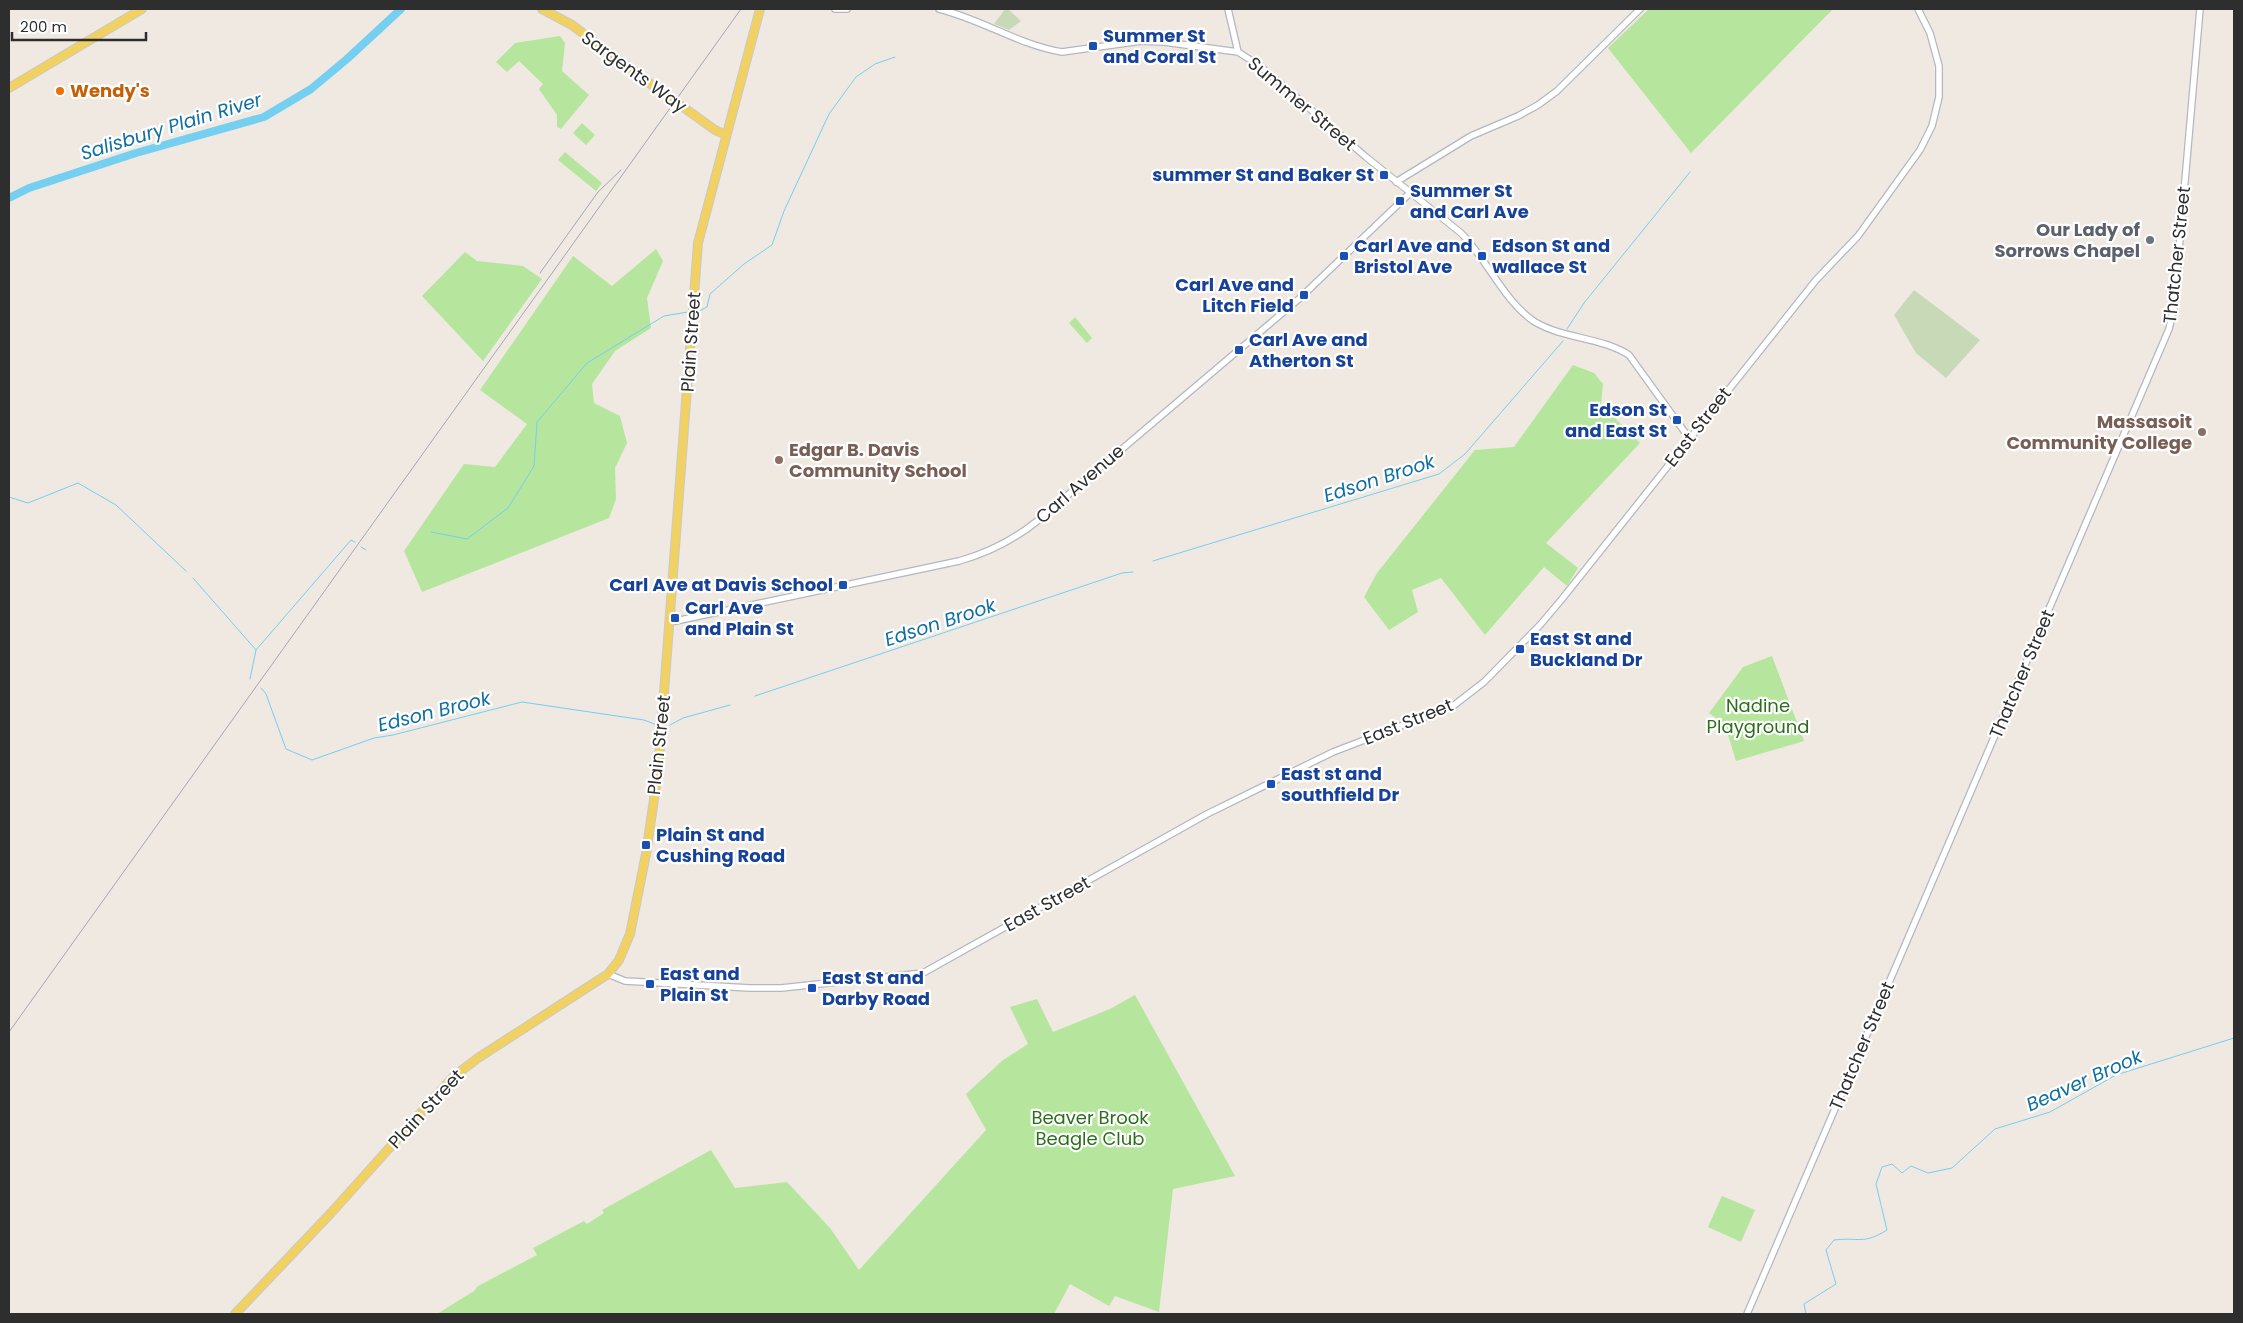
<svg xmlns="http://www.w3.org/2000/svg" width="2243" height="1323" viewBox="0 0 2243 1323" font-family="Poppins,sans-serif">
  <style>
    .green { fill: #b6e59e }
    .cemetery { fill: #c8d9b8 }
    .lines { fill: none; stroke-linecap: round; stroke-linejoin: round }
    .stream { stroke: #75cff0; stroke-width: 1 }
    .river { stroke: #75cff0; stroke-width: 8 }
    .minor-casing { stroke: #b4b7c1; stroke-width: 8 }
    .major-casing { stroke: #c9c9c9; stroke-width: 10 }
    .minor { stroke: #fff; stroke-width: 5.5 }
    .major { stroke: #f2d163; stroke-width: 8 }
    .rail { stroke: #a3a6b8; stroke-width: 1 }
    .major-bridge-casing { stroke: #c9c9c9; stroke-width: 10; stroke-linecap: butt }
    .major-bridge { stroke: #f2d163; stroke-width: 8 }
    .transit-dot { fill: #1a4fb4; stroke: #fff; stroke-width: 2 }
    .food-dot { fill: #e8710a; stroke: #fff; stroke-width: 2 }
    .worship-dot { fill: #6b7280; stroke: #fff; stroke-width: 2 }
    .education-dot { fill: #8d6e63; stroke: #fff; stroke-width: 2 }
    .labels { text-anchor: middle; stroke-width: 4.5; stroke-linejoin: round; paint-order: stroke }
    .transit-label { font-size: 18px; font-weight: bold; fill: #164399; stroke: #fff; text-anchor: start }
    .street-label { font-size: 18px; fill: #2e2e2e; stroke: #fff }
    .food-label { font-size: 18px; font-weight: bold; fill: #c56008; stroke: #fff; text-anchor: start }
    .worship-label { font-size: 18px; font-weight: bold; fill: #5b616d; stroke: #fff; text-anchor: end }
    .education-label { font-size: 18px; font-weight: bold; fill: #785e54; stroke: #fff; text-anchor: end }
    .park-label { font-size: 18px; fill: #2c6e1b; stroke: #fff }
    .water-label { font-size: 19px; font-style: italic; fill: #0d6fa3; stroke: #fff }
  </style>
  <rect width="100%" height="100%" fill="#efe9e1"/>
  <!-- green -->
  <path class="green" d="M1649 9H1833L1691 153 1608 48Z
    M560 36 565 43 562 71 589 95 561 129 557 127V115L539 89 543 84 519 61 507 72 496 62 515 43Z
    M582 123 595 135 586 145 573 133Z
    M565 152 602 183 596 191 558 160Z
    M656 249 663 261 647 298 651 328 615 351 592 384 594 403 620 416 627 443 615 468 616 499 609 518 422 592 404 551 464 464 495 467 527 424 480 390 573 256 612 286Z
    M465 252 477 261 523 266 542 279 483 361 422 296Z
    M1075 317 1092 338 1087 343 1069 323Z
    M1573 365 1594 373 1603 384 1601 404 1640 443 1546 543 1578 568 1567 586 1544 567 1485 635 1441 578 1412 590 1418 612 1389 630 1364 597 1377 573 1475 450 1514 447Z
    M1772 656 1804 741 1736 761 1725 725 1709 713 1743 667Z
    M1135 995 1235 1176 1173 1189 1159 1312 1115 1296 1109 1306 1070 1284 1054 1314H437L474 1291 478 1286 537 1255 533 1248 584 1221 587 1224 604 1213 602 1210 711 1150 735 1188 787 1182 830 1228 859 1270 986 1130 966 1094 1003 1060 1028 1044 1010 1007 1037 999 1053 1032 1110 1009Z
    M1722 1196 1755 1210 1741 1242 1708 1227Z"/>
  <!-- cemetery -->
  <path class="cemetery" d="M1005 9H1008L1021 21 1009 30 994 24Z
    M1914 290 1980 340 1946 378 1916 353 1894 315Z"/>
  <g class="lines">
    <!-- stream -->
    <path class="stream" d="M699 311 707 307 710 294 744 264 772 245 784 211 829 114 856 77 875 64 895 57
      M1567 329 1584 303 1690 172
      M9 497 28 503 78 483 116 505 186 571
      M431 532 467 539 508 508 534 466 537 422 587 363 664 316 688 312
      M361 547 366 550
      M1153 561 1439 474 1465 454 1563 341
      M193 578 256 650 250 679
      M256 650 351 540 355 542
      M261 688 266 694 286 749 312 760 374 738 393 735 522 702 644 720 657 725
      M755 696 1122 573 1133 572
      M670 725 683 718 730 705
      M1806 1314 1804 1304 1836 1284 1826 1250 1834 1240C1859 1237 1863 1245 1887 1230L1876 1184 1882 1167 1892 1164 1902 1173 1911 1166 1928 1173 1952 1168 1995 1129 2050 1112 2116 1075 2234 1038"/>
    <!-- river -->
    <path class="river" d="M9 198 29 188 136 153 264 117 311 89 347 59 401 9"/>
    <defs>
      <path id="minor" d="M835 9H847
        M939 9C981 19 1019 45 1062 52L1141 41 1164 42 1238 52 1260 66 1366 157 1461 233C1487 259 1505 303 1535 322 1564 339 1601 337 1629 355L1689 438
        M1228 9 1238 52
        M1396 182 1471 136 1518 116 1538 105 1557 91 1640 9
        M671 622 959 561C988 553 1012 541 1036 522L1300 298 1410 193
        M608 974 625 981 750 988H781L923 973 1207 814 1333 752 1453 706 1484 682 1540 625 1562 599 1816 280 1858 236 1920 150 1932 126 1939 97V66L1930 33 1918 9
        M1747 1314 2169 329 2174 307 2200 9"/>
      <path id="major" d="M542 9 572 25 660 91
        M9 88 142 9
        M683 107 715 130 726 135
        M235 1314 331 1213 453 1077 478 1058 608 974 619 960 630 934 646 854 658 772 698 243 760 9"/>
    </defs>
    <!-- minor casing -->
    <use href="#minor" class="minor-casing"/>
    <!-- major casing -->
    <use href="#major" class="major-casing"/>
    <!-- minor -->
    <use href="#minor" class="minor"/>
    <!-- major -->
    <use href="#major" class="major"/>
    <!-- rail -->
    <path class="rail" d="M540 273 598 192 621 170
      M9 1032 741 9"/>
    <defs>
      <path id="major-bridge" d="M660 91 683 107"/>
    </defs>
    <!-- major-bridge casing -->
    <use href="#major-bridge" class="major-bridge-casing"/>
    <!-- major-bridge -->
    <use href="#major-bridge" class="major-bridge"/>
  </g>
  <!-- markers -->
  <g class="transit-dot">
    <rect x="1088" y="41" width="10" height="10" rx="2.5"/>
    <rect x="1379" y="170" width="10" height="10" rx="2.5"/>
    <rect x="1395" y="196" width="10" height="10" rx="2.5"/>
    <rect x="1339" y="251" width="10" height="10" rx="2.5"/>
    <rect x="1477" y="251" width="10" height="10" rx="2.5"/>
    <rect x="1299" y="290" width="10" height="10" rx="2.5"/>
    <rect x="1234" y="345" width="10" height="10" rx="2.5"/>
    <rect x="1672" y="415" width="10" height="10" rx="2.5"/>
    <rect x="838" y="580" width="10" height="10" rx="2.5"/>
    <rect x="670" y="613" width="10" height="10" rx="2.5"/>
    <rect x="1515" y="644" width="10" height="10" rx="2.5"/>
    <rect x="1266" y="779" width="10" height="10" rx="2.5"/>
    <rect x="641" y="840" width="10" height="10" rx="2.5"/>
    <rect x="645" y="979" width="10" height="10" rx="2.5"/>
    <rect x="807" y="983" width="10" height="10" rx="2.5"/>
  </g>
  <circle class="food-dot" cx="60" cy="91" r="5"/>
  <circle class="worship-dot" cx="2150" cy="240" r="5"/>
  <g class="education-dot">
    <circle cx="2202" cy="432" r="5"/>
    <circle cx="779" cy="460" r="5"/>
  </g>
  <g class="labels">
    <!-- transit labels -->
    <g class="transit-label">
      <text x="1103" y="42">Summer St<tspan x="1103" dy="21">and Coral St</tspan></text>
      <text x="1374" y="181" text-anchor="end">summer St and Baker St</text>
      <text x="1410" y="197">Summer St<tspan x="1410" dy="21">and Carl Ave</tspan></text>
      <text x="1354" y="252">Carl Ave and<tspan x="1354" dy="21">Bristol Ave</tspan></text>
      <text x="1492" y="252">Edson St and<tspan x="1492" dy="21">wallace St</tspan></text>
      <text x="1294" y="291" text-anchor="end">Carl Ave and<tspan x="1294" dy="21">Litch Field</tspan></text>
      <text x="1249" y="346">Carl Ave and<tspan x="1249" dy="21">Atherton St</tspan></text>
      <text x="1667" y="416" text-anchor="end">Edson St<tspan x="1667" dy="21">and East St</tspan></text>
      <text x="833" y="591" text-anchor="end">Carl Ave at Davis School</text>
      <text x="685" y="614">Carl Ave<tspan x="685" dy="21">and Plain St</tspan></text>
      <text x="1530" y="645">East St and<tspan x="1530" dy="21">Buckland Dr</tspan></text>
      <text x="1281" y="780">East st and<tspan x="1281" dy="21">southfield Dr</tspan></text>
      <text x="656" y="841">Plain St and<tspan x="656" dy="21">Cushing Road</tspan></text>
      <text x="660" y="980">East and<tspan x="660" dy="21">Plain St</tspan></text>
      <text x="822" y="984">East St and<tspan x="822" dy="21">Darby Road</tspan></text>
    </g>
    <!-- street labels -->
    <g class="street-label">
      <text transform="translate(634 72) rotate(36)" y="6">Sargents Way</text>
      <text transform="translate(1302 104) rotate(40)" y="6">Summer Street</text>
      <text transform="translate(2177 255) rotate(-84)" y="6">Thatcher Street</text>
      <text transform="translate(691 342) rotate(-86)" y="6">Plain Street</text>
      <text transform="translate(1698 427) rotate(-52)" y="6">East Street</text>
      <text transform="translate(1080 484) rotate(-41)" y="6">Carl Avenue</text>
      <text transform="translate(2022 674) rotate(-67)" y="6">Thatcher Street</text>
      <text transform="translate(1408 722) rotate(-22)" y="6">East Street</text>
      <text transform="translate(659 745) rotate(-84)" y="6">Plain Street</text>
      <text transform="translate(1047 904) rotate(-29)" y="6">East Street</text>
      <text transform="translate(1862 1046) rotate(-67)" y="6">Thatcher Street</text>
      <text transform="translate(426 1109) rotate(-47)" y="6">Plain Street</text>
    </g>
    <!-- food labels -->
    <g class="food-label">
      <text x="70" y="97">Wendy's</text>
    </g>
    <!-- worship labels -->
    <g class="worship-label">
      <text x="2140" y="236">Our Lady of<tspan x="2140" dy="21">Sorrows Chapel</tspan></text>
    </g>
    <!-- education labels -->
    <g class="education-label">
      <text x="2192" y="428">Massasoit<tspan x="2192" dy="21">Community College</tspan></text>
      <text x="789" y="456" text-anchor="start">Edgar B. Davis<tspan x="789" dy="21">Community School</tspan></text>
    </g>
    <!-- park labels -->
    <g class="park-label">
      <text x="1758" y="712">Nadine<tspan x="1758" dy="21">Playground</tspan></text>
      <text x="1090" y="1124">Beaver Brook<tspan x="1090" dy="21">Beagle Club</tspan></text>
    </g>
    <!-- water labels -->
    <g class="water-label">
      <text transform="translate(171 126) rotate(-17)" y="7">Salisbury Plain River</text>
      <text transform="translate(1379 478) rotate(-18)" y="7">Edson Brook</text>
      <text transform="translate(940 622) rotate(-18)" y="7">Edson Brook</text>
      <text transform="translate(434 711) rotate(-14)" y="7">Edson Brook</text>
      <text transform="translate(2084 1080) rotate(-24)" y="7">Beaver Brook</text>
    </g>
  </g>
  <!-- border -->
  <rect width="2243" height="1323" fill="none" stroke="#2e2e2e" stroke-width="20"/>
  <!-- scale -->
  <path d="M12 32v8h134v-8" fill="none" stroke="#2e2e2e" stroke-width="2.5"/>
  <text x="20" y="32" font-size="15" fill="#2e2e2e" stroke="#ffffff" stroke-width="4" paint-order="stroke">200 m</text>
</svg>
